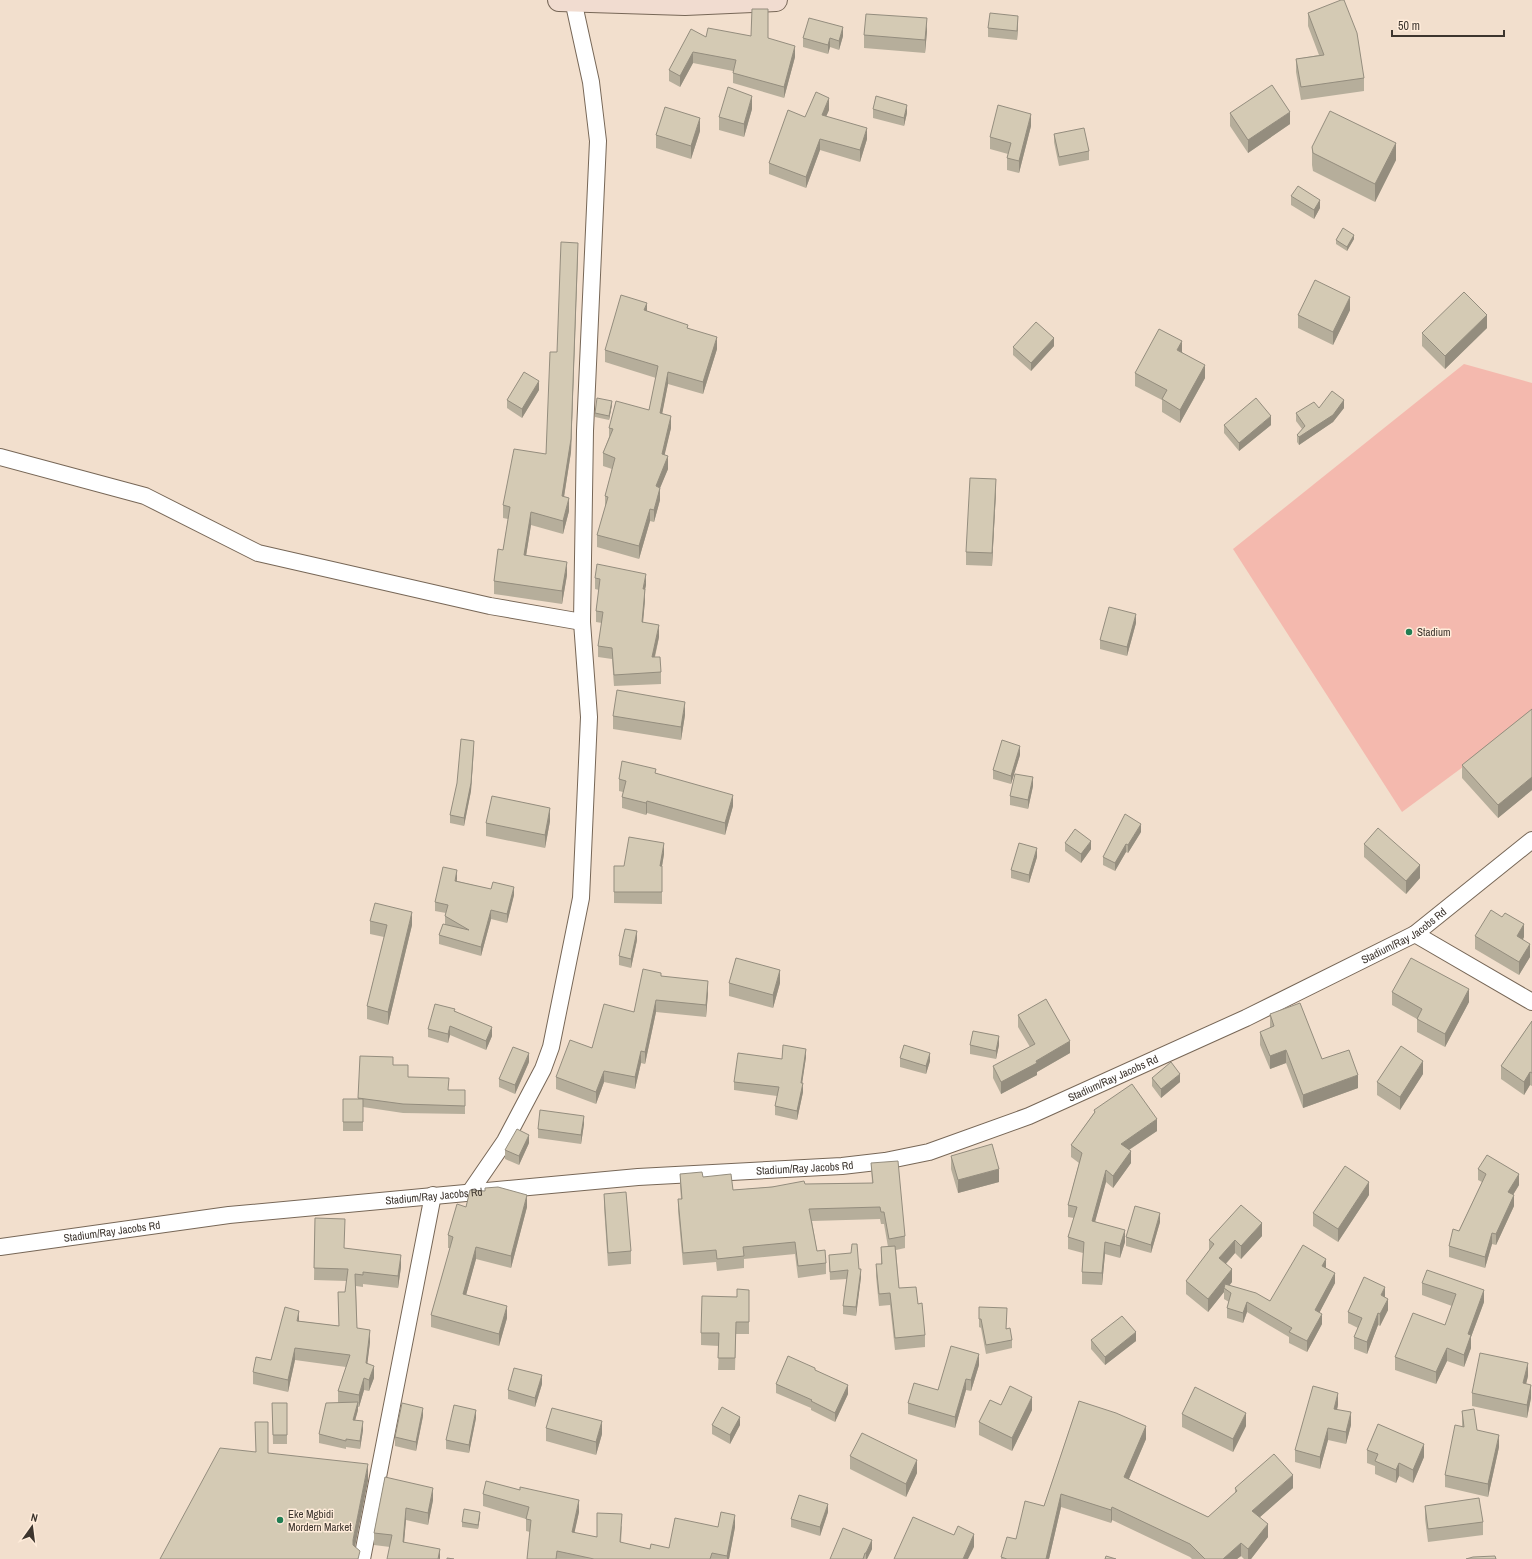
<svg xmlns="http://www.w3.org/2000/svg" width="1532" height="1559" viewBox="0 0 1532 1559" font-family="'Archivo Narrow',sans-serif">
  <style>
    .park { fill: #f4b9ae }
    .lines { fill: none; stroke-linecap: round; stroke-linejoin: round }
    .minor-casing { stroke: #776757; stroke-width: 18 }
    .secondary-casing { stroke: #776757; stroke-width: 24 }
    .minor { stroke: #fff; stroke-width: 16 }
    .secondary { stroke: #f1dcd0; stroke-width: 22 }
    .wall { fill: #b6ae9b }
    .shaded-wall { fill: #948d7e }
    .building { fill: #d4cab4; stroke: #948d7e }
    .poi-dot { fill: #217e54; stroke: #ffecda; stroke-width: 1.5 }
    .labels { text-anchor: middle; stroke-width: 3; stroke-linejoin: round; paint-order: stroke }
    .poi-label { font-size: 11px; fill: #3d352e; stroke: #ffecda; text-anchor: start }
    .street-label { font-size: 11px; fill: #3d352e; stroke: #ffecda }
  </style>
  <rect width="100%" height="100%" fill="#f2dfcd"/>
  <!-- park -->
  <path class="park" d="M1464 364 1532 383V716L1402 812 1233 549Z"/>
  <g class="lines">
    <defs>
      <g id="minor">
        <path d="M0 457 145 496 258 553 490 606 582 622"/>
        <path d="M1415 934 1532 1002"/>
        <path d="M470 1192 505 1141 543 1069 551 1047 581 898 589 717 582 622 585 431 598 141 591 82 573 0"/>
        <path id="s1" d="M0 1247 229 1215 638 1177 842 1166 885 1161 929 1152 1029 1116 1246 1018 1415 934 1532 840"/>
        <path d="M362 1559 433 1195"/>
      </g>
      <path id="secondary" d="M559 0 685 4 776 0"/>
    </defs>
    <!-- minor casing -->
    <use href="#minor" class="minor-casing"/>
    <!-- secondary casing -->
    <use href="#secondary" class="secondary-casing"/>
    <!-- minor -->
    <use href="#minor" class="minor"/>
    <!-- secondary -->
    <use href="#secondary" class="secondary"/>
  </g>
  <!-- wall -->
  <path class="wall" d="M1308 13 1364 78V91L1301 100 1296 72V59L1319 55 1308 26Z
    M1018 25 1017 40 988 37V28Z
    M927 31 925 53 864 48V35Z
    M751 36 768 39 795 57 784 98 733 83V71L693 63 680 87 669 81V70L706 37Z
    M843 36 839 50 830 47 828 54 803 47V38Z
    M752 109 744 137 719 130V117Z
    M873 109 907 113 904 126 873 118Z
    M829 110 826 116 867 139 860 162 820 150 806 188 769 174V163L805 117Z
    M1230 113 1290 124 1248 153 1230 126Z
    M1031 126 1019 173 1007 170V158L1008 154 990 149V137Z
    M700 131 691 159 656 148V135Z
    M1054 134 1089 151V160L1059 166 1054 142Z
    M1312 147 1396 160 1375 202 1313 171 1312 165Z
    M1291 196 1320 208 1314 219 1291 205Z
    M1354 239 1347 251 1336 244V240Z
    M578 256 571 452 564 497 569 511 563 534 531 525 526 556 567 575 562 604 494 594V581L503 550 508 519 503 518V505L546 454 557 352Z
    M1350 310 1333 345 1298 328V315Z
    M647 311 688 328 717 349 703 394 668 384 662 413 671 428 664 455 668 469 660 487V500L654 522 650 521 639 559 597 547V535L605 508V496L612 469 603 466V453L609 437V428L649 410 656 378 605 362V350Z
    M1487 328 1445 369 1422 346V333Z
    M1054 346 1031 371 1013 355V347Z
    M1182 352 1205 378 1180 423 1162 412V400L1135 386V373Z
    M539 390 522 418 507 408V400Z
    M612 405 609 420 595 417V413Z
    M1319 408H1344L1333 422 1299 445 1297 442V435L1302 429 1296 421V413Z
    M1224 425H1271L1239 451 1224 433Z
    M996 492 992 566 966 565V552Z
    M595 578 646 585 645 589V600L643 622 659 637 655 657 661 672V684L614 686 612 659 598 657V646L602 623 596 622V611L599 590 595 589Z
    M1136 623 1127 656 1100 649V640Z
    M1532 709V790L1498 818 1462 778V765Z
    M685 715 681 740 613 729V716Z
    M474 749 471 791 464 826 450 823V815Z
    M1020 755 1011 784 993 779V770Z
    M656 773 733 806 725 835 647 813 646 815 622 808V797L623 792 619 791V779Z
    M1033 786 1028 809 1010 805V796Z
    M550 821 545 848 486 836V823Z
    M1141 832 1128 853 1126 852 1115 871 1103 865V857Z
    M1065 843 1091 849 1081 863 1065 851Z
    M1364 844 1420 878 1406 894 1364 857Z
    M664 854 662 866V904L614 903V866H624Z
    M1037 857 1029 883 1011 878V870Z
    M457 879V881L514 895 507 923 491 919 481 956 439 944V935L445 924V916L446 913 435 911V902Z
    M370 921 412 925 388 1025 367 1019V1006L384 937 370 934Z
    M1475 936 1524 937 1523 940 1530 957 1519 975 1475 949Z
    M637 940 631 968 619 965V956Z
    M661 976 708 993 706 1017 656 1012 645 1064 641 1063 635 1089 604 1082 596 1104 556 1089V1077L634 1012Z
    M729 983H780L773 1008 729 996Z
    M1392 992 1469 1002 1445 1047 1417 1032V1019L1392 1005Z
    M455 1011 492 1036 486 1050 450 1035 448 1043 428 1037V1029Z
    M1270 1014 1322 1059 1358 1088 1303 1108 1286 1063 1270 1069 1260 1045V1032L1270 1028Z
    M1018 1015 1070 1053 1037 1072V1075L1001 1094 993 1078V1066L1030 1047 1018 1027Z
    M1532 1021V1086L1530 1085 1524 1095 1501 1079V1066Z
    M970 1045H999L996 1059 970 1054Z
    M806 1057 802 1083 803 1092 797 1120 775 1115V1106L777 1096 734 1090V1082L782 1059Z
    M900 1058 930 1061 926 1074 900 1067Z
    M529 1062 515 1094 499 1087V1079Z
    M393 1065 408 1077 449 1090H465V1114L403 1113 363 1107V1131H343V1099H358V1098Z
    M1423 1074 1400 1110 1377 1095V1082Z
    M1152 1078 1180 1082 1161 1098 1152 1086Z
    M1094 1110 1157 1131 1129 1150 1131 1163 1113 1188 1106 1182 1095 1221 1125 1242 1120 1258 1105 1254 1102 1285 1082 1284V1272L1083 1253 1068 1249V1237L1074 1218 1068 1217V1205L1079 1163 1071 1157V1145L1094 1113Z
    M584 1124 581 1144 538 1138V1129Z
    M529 1143 519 1165 505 1159V1150Z
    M951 1156 999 1182 958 1193 951 1169Z
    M871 1163 905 1236V1248L896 1250 899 1288 918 1304 925 1335V1347L895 1350 890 1305 879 1306 876 1276V1264H881V1247H888L884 1224H881L880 1219 812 1221 817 1251 826 1263V1274L798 1278 795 1254 744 1259V1268L717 1271 716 1262 683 1265 678 1211V1199H681L680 1186V1174L703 1177 733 1190 805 1184 872 1183Z
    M1478 1169 1519 1185 1513 1195 1514 1206 1496 1245 1492 1244 1485 1268 1449 1257V1246L1459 1231 1482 1182 1478 1180Z
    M604 1194 631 1251V1264L608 1266 604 1207Z
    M1369 1195 1338 1242 1313 1226V1213Z
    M466 1207H527L511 1268 476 1259 466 1295 507 1318 499 1346 431 1327V1315L450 1248H448V1235Z
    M315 1218 344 1248 401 1267 398 1288 363 1284V1287L356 1286 357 1328 370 1342 367 1364 374 1378 369 1391 364 1390 359 1407H358V1410L355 1420 363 1430 360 1449 346 1447V1449L319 1443V1434L338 1403V1391L346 1367 295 1360 288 1392 253 1384V1372L271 1360 299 1321 339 1326 338 1292H345L347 1281 314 1280Z
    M1160 1222 1151 1253 1126 1246V1237Z
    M1262 1236 1241 1259 1235 1253 1226 1264 1232 1282 1229 1285 1270 1301 1326 1268 1335 1283 1319 1313 1322 1324 1307 1352 1289 1343V1337L1247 1312 1243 1323 1227 1318V1308L1229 1302 1224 1299V1292L1208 1312 1186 1294V1281L1209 1251V1240Z
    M829 1255 859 1269 861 1277 856 1316 843 1314V1306L847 1279 830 1280Z
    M1422 1283 1484 1302 1471 1337V1348L1464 1367 1447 1361 1436 1384 1395 1370V1357L1445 1325 1452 1306 1422 1295Z
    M1385 1297 1388 1310 1380 1326 1378 1325 1367 1354 1354 1349V1337L1358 1328 1348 1323V1312Z
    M749 1302V1334H736L735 1370H718L719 1346 701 1345V1333Z
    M979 1307 1007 1329 1012 1340V1348L986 1354 981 1328 979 1327Z
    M1091 1340 1136 1341 1105 1365 1091 1349Z
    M979 1365 971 1391 966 1390 955 1428 908 1414V1403L938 1390Z
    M815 1370 848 1394 835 1422 811 1410V1408L776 1393V1384Z
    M1528 1376 1526 1384 1531 1398 1527 1418 1472 1406V1393Z
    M542 1384 535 1407 508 1399V1390Z
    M1079 1401 1146 1439 1129 1479 1208 1517 1235 1494V1488H1293L1260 1517 1268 1537 1251 1559H1244L1241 1556 1237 1559H1192L1190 1557 1112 1520 1111 1523 1061 1507 1049 1559H1001V1557L1016 1539 1044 1506Z
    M272 1403H287V1444H273Z
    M1001 1405 1032 1410 1012 1451 979 1435V1422Z
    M1338 1405 1337 1410 1351 1425 1346 1444 1328 1440 1320 1469 1295 1462V1450Z
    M1462 1411 1477 1430 1499 1447 1488 1497 1445 1487V1475L1462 1427Z
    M1182 1414 1246 1426 1233 1452 1182 1427Z
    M423 1416 416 1451 395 1446V1437Z
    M476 1418 469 1453 446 1449V1440Z
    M712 1425H740L730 1444 712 1434Z
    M546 1428 602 1434 596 1455 546 1441Z
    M1367 1450 1424 1457 1413 1483 1399 1476 1396 1483 1375 1474V1466L1367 1463Z
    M850 1456 917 1473 906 1497 850 1469Z
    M385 1477 433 1500 428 1525 406 1520 404 1542 440 1559 390 1547 374 1545V1533Z
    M483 1494 579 1512 574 1533 597 1537 622 1526 621 1543 650 1549 669 1548 718 1527H735L729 1559H527L530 1532 526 1531V1519L483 1506Z
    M1425 1506 1483 1522V1535L1428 1542 1425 1519Z
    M828 1512 820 1536 791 1527V1519Z
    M480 1516 478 1529 462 1527V1522Z
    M872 1549 867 1559H830Z"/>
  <!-- shaded-wall -->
  <path class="shaded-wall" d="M1018 16V25L1017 40V31Z
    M927 18V31L925 53V40Z
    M843 27V36L839 50V41Z
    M830 38V47L828 54V45Z
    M795 46V57L784 98V87Z
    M693 52V63L680 87V76Z
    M752 96V109L744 137V124Z
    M829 98V110L822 126V115Z
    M907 105V113L904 126V118Z
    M1290 112V124L1248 153V140Z
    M1031 114V126L1019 173V161Z
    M700 118V131L691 159V146Z
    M867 128V139L860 162V150Z
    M820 139V150L806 188V177Z
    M1396 143V160L1375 202V184Z
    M1320 200V208L1314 219V210Z
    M1354 235V239L1347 251V247Z
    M578 243 571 452 562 509V496Z
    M1350 297V310L1333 345V332Z
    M647 303V315L644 310Z
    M1487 315V328L1445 369V356Z
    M717 337V349L703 394V382Z
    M1054 338V346L1031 371V363Z
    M1182 341V354L1177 350Z
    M1205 365V378L1180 423V410Z
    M668 372V384L660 425V413Z
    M539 381V390L522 418V409Z
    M1344 400V408L1333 422 1299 445V437Z
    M612 401V405L609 420V416Z
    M671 416V428L662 466V454Z
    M1271 416V425L1239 451V443Z
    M668 456V469L656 498V486Z
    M996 479V492L992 566V553Z
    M660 488V500L654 522V510Z
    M569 498V511L563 534V521Z
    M650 509V521L639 559V546Z
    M531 512V525L524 568V555Z
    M567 562V575L562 604V591Z
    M646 574V585L643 600V589Z
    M645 589V600L642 633V622Z
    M1136 614V623L1127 656V647Z
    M659 625V637L652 668V657Z
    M685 702V715L681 740V727Z
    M474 741 471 791 464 826V818Z
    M1020 746V755L1011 784V776Z
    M1033 777V786L1028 809V800Z
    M1532 777V790L1498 818V805Z
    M733 795V806L725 835V823Z
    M647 801V813L646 815V803Z
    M550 808V821L545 848V835Z
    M1141 824V832L1128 853V845Z
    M1091 841V849L1081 863V854Z
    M664 843V854L660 878V866Z
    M1126 844V852L1115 871V863Z
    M1037 848V857L1029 883V875Z
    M1420 865V878L1406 894V881Z
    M457 870V879L455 890V881Z
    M514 887V895L507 923V914Z
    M491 910V919L481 956V947Z
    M412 912V925L388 1025V1012Z
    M1524 924V937L1517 949V936Z
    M637 931V940L631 968V959Z
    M1530 944V957L1519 975V962Z
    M780 970V983L773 1008V995Z
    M708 981V993L706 1017V1005Z
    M1469 989V1002L1445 1047V1034Z
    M656 1000V1012L645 1064V1052Z
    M450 1026V1035L448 1043V1034Z
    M492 1027V1036L486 1050V1041Z
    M999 1036V1045L996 1059V1051Z
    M1070 1041V1053L1037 1072V1075L1001 1094V1082Z
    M806 1049V1057L801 1091V1083Z
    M1286 1050V1063L1270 1069V1056Z
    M641 1051V1063L635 1089V1077Z
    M529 1053V1062L515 1094V1085Z
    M930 1053V1061L926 1074V1066Z
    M1423 1061V1074L1400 1110V1097Z
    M604 1071V1082L596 1104V1092Z
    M1530 1072V1085L1524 1095V1082Z
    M1180 1074V1082L1161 1098V1089Z
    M1358 1075V1088L1303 1108V1095Z
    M803 1083V1092L797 1120V1111Z
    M584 1116V1124L581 1144V1135Z
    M1157 1119V1131L1121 1155V1144Z
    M529 1135V1143L519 1165V1156Z
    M1131 1151V1163L1113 1188V1176Z
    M999 1169V1182L958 1193V1180Z
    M1106 1170V1182L1092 1233V1221Z
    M1519 1174V1185L1508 1203V1192Z
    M1369 1182V1195L1338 1242V1229Z
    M527 1195V1207L511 1268V1256Z
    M1514 1195V1206L1496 1245V1234Z
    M1160 1213V1222L1151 1253V1245Z
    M1262 1223V1236L1241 1259V1246Z
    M1125 1230V1242L1120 1258V1246Z
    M1492 1233V1244L1485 1268V1257Z
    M1235 1240V1253L1219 1271V1258Z
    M1105 1242V1254L1102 1285V1273Z
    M476 1247V1259L463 1306V1294Z
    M401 1255V1267L398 1288V1276Z
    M1326 1259V1270L1322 1266Z
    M861 1269V1277L856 1316V1307Z
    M1232 1269V1282L1226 1290 1224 1288V1292L1208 1312V1299Z
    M1335 1273V1283L1315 1321V1310Z
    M1385 1287V1298L1381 1295Z
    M1484 1290V1302L1471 1337V1348L1464 1367V1355L1468 1334Z
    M1388 1299V1310L1380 1326V1314Z
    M1247 1302V1312L1243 1323V1313Z
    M507 1306V1318L499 1346V1334Z
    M299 1311V1323L297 1321Z
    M1378 1313V1325L1367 1354V1342Z
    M1322 1314V1324L1307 1352V1341Z
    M370 1330V1342L366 1375V1363Z
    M1136 1332V1341L1105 1365V1357Z
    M295 1348V1360L288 1392V1380Z
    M1447 1348V1361L1436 1384V1372Z
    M979 1354V1365L971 1391V1380Z
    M1528 1363V1376L1523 1396V1383Z
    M374 1366V1378L369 1391V1380Z
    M542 1375V1384L535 1407V1398Z
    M364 1378V1390L359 1407V1395Z
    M966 1379V1390L955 1428V1417Z
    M848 1385V1394L835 1422V1413Z
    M1531 1385V1398L1527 1418V1405Z
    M1338 1393V1405L1334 1421V1409Z
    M1032 1397V1410L1012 1451V1438Z
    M358 1402V1410L353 1428V1420Z
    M423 1408V1416L416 1451V1442Z
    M476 1410V1418L469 1453V1445Z
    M1351 1412V1425L1346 1444V1432Z
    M1246 1413V1426L1233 1452V1439Z
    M740 1417V1425L730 1444V1435Z
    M363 1421V1430L360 1449V1441Z
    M602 1421V1434L596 1455V1442Z
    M1146 1426V1439L1124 1490V1477Z
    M1328 1428V1440L1320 1469V1457Z
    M1499 1435V1447L1488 1497V1484Z
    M1424 1444V1457L1413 1483V1470Z
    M917 1460V1473L906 1497V1484Z
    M1399 1463V1476L1396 1483V1470Z
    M368 1464V1481L353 1557V1540Z
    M1293 1475V1488L1252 1524V1511Z
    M433 1488V1500L428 1525V1513Z
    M1061 1494V1507L1049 1559H1046Z
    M579 1500V1512L572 1544V1532Z
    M828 1504V1512L820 1536V1527Z
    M1112 1507V1520L1111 1523V1510Z
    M406 1508V1520L403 1554V1542Z
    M480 1512V1516L478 1529V1525Z
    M735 1515V1527L729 1559H727V1556Z
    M1268 1524V1537L1251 1559H1248V1549Z
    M974 1534V1547L968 1559H963Z
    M872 1540V1549L867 1559H866V1553Z
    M1241 1543V1556L1237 1559H1223Z
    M440 1549V1559H438Z"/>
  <!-- building -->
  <path class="building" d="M1341 0H1344L1357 33 1364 78 1301 87 1296 59 1324 55 1308 13Z
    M752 9H768V38L795 46 784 87 733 73 736 60 693 52 680 76 669 70 691 29 706 37 708 28 751 36Z
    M990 13 1018 16 1017 31 988 28Z
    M866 14 927 18 925 40 864 35Z
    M809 18 843 27 839 41 830 38 828 45 803 38Z
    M1272 85 1290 112 1248 140 1230 113Z
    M728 87 752 96 744 124 719 117Z
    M816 92 829 98 822 115 867 128 860 150 820 139 806 177 769 163 788 110 805 117Z
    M876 96 907 105 904 118 873 109Z
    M998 105 1031 114 1019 161 1007 158 1011 143 990 137Z
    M665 107 700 118 691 146 656 135Z
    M1330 111 1396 143 1375 184 1313 153 1312 147Z
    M1084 128 1089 151 1059 157 1054 134Z
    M1298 186 1320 200 1314 210 1291 196Z
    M1343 228 1354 235 1347 247 1336 240Z
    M561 242 578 243 571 439 562 496 569 498 563 521 531 512 524 555 567 562 562 591 494 581 498 549 503 550 510 507 503 505 514 449 546 454 550 352H557Z
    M1315 280 1350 297 1333 332 1298 315Z
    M1464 292 1487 315 1445 356 1422 333Z
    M621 295 647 303 644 310 688 325 687 328 717 337 703 382 668 372 660 413 671 416 662 454 668 456 656 486 660 488 654 510 650 509 639 546 597 535 608 497 605 496 615 458 603 453 613 429 609 428 616 401 649 410 658 366 605 350Z
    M1036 322 1054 338 1031 363 1013 347Z
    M1159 329 1182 341 1177 350 1205 365 1180 410 1162 399 1167 390 1135 373Z
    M524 372 539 381 522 409 507 400Z
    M1332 391 1344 400 1333 415 1299 437 1297 435 1305 426 1296 413 1314 402 1319 408Z
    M597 398 612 401 609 416 595 413Z
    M1256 398 1271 416 1239 443 1224 425Z
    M970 478 996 479 992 553 966 552Z
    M597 564 646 574 643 589H645L642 622 659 625 652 657H660L661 672 614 675 612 648 598 646 603 612 596 611 600 579 595 578Z
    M1109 607 1136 614 1127 647 1100 640Z
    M617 690 685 702 681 727 613 716Z
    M1532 709V777L1498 805 1462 765Z
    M461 739 474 741 471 783 464 818 450 815 457 783Z
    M1002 740 1020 746 1011 776 993 770Z
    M622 761 656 769 655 773 733 795 725 823 647 801 646 803 622 797 626 781 619 779Z
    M1015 774 1033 777 1028 800 1010 796Z
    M492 796 550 808 545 835 486 823Z
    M1125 814 1141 824 1128 845 1126 844 1115 863 1103 857Z
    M1378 828 1420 865 1406 881 1364 844Z
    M1075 829 1091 841 1081 854 1065 843Z
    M629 837 664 843 660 866H662V892H614V866H624Z
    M1019 843 1037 848 1029 875 1011 870Z
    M443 867 457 870 455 881 491 889 493 882 514 887 507 914 491 910 481 947 439 935 443 924 469 930 445 916 448 905 435 902Z
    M375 903 412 912 388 1012 367 1006 387 925 370 921Z
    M1491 910 1502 917 1505 913 1524 924 1517 936 1530 944 1519 962 1475 936Z
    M625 929 637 931 631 959 619 956Z
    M736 958 780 970 773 995 729 983Z
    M1411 958 1469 989 1445 1034 1417 1019 1422 1009 1392 992Z
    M643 969 661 973V976L708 981 706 1005 656 1000 645 1052 641 1051 635 1077 604 1071 596 1092 556 1077 570 1040 592 1048 604 1004 634 1012Z
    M1046 999 1070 1041 1036 1061 1037 1063 1001 1082 993 1066 1035 1044 1018 1015Z
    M1300 1003 1322 1059 1349 1050 1358 1075 1303 1095 1286 1050 1270 1056 1260 1032 1274 1026 1270 1014Z
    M435 1004 455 1009 454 1011 492 1027 486 1041 450 1026 448 1034 428 1029Z
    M1532 1021V1073L1530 1072 1524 1082 1501 1066Z
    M973 1031 999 1036 996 1051 970 1045Z
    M783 1045 806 1049 801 1083H803L797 1111 775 1106 779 1087 734 1082 738 1053 782 1059Z
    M904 1045 930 1053 926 1066 900 1058Z
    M1401 1046 1423 1061 1400 1097 1377 1082Z
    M513 1047 529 1053 515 1085 499 1079Z
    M360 1056 393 1057V1065H408V1077L449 1078 448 1090H465V1106L403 1104 358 1098Z
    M1171 1062 1180 1074 1161 1089 1152 1078Z
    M1132 1084 1157 1119 1121 1144 1131 1151 1113 1176 1106 1170 1092 1221 1125 1230 1120 1246 1105 1242 1102 1273 1082 1272 1084 1242 1068 1237 1077 1207 1068 1205 1082 1153 1071 1145 1095 1112 1094 1110Z
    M343 1099H363V1122H343Z
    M540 1110 584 1116 581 1135 538 1129Z
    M517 1129 529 1135 519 1156 505 1150Z
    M992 1144 999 1169 958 1180 951 1156Z
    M1487 1155 1519 1174 1508 1192 1514 1195 1496 1234 1492 1233 1485 1257 1449 1246 1453 1229 1459 1231 1486 1174 1478 1169Z
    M898 1161 905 1236 889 1239 884 1212H881L880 1207 809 1209 817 1251 825 1250 826 1263 798 1266 795 1242 743 1247 744 1256 717 1259 716 1250 683 1253 678 1199H682L680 1174 702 1172 703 1177 731 1174 733 1190 772 1187 804 1181 805 1184 873 1183 871 1163Z
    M1345 1166 1369 1182 1338 1229 1313 1213Z
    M498 1187 527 1195 511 1256 476 1247 463 1294 507 1306 499 1334 431 1315 453 1237 448 1235 457 1204 466 1207 470 1190 485 1191V1188Z
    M626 1192 631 1251 608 1253 604 1194Z
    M1241 1205 1262 1223 1241 1246 1235 1240 1219 1258 1232 1269 1208 1299 1186 1281 1214 1244 1209 1240Z
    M1135 1206 1160 1213 1151 1245 1126 1237Z
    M315 1218 345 1219 344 1248 401 1255 398 1276 363 1272V1275L355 1274 357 1328 370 1330 366 1363 374 1366 369 1380 364 1378 359 1395 338 1391 350 1355 295 1348 288 1380 253 1372 256 1357 271 1360 285 1307 299 1311 297 1321 339 1326 338 1292H345L348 1269 314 1268Z
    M852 1244H857L859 1269H861L856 1307 843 1306 848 1270 830 1272 829 1255 851 1253Z
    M1303 1245 1326 1259 1322 1266 1335 1273 1315 1310 1322 1314 1307 1341 1289 1332 1292 1328 1247 1302 1243 1313 1227 1308 1231 1293 1224 1288 1225 1284 1256 1293 1270 1301Z
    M895 1246 899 1288 916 1287 918 1304 922 1303 925 1335 895 1338 890 1293 879 1294 876 1264H882L881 1247Z
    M1427 1270 1484 1290 1468 1334 1471 1335 1464 1355 1447 1348 1436 1372 1395 1357 1413 1313 1445 1325 1456 1294 1422 1283Z
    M1364 1277 1385 1287 1381 1295 1388 1299 1380 1314 1378 1313 1367 1342 1354 1337 1362 1318 1348 1312Z
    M737 1289 749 1290V1322H736L735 1358H718L719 1333H701L702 1296 737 1297Z
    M979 1307 1007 1308 1006 1329 1010 1328 1012 1340 986 1345 981 1319H979Z
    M1122 1316 1136 1332 1105 1357 1091 1340Z
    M951 1346 979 1354 971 1380 966 1379 955 1417 908 1403 914 1383 938 1390Z
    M1480 1353 1528 1363 1523 1383 1531 1385 1527 1405 1472 1393Z
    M788 1356 815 1368V1370L848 1385 835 1413 811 1401 812 1400 776 1384Z
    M514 1368 542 1375 535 1398 508 1390Z
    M1010 1386 1032 1397 1012 1438 979 1422 990 1400 1001 1405Z
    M1313 1386 1338 1393 1334 1409 1351 1412 1346 1432 1328 1428 1320 1457 1295 1450Z
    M1195 1387 1246 1413 1233 1439 1182 1414Z
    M1079 1401 1116 1413 1146 1426 1124 1477 1208 1517 1237 1491 1235 1488 1274 1454 1293 1475 1252 1511 1268 1524 1248 1549 1241 1543 1223 1559H1205L1190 1544 1112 1507 1111 1510 1061 1494 1046 1559H1007L1001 1557 1007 1537 1016 1539 1025 1501 1044 1506Z
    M358 1402 353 1420 363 1421 360 1441 346 1439V1441L319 1434 326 1403Z
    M272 1403H287V1435H273Z
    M402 1403 423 1408 416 1442 395 1437Z
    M454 1405 476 1410 469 1445 446 1440Z
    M722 1407 740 1417 730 1435 712 1425Z
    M552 1408 602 1421 596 1442 546 1428Z
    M1474 1409 1477 1430 1499 1435 1488 1484 1445 1475 1455 1425 1464 1427 1462 1411Z
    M255 1422H268V1453L368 1464 353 1540V1545L360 1551 358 1559H160L220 1448 256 1452Z
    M1378 1424 1424 1444 1413 1470 1399 1463 1396 1470 1375 1461 1378 1454 1367 1450Z
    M862 1433 917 1460 906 1484 850 1456Z
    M385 1477 433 1488 428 1513 406 1508 403 1542 440 1549 438 1559H387L392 1535 374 1533Z
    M486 1481 520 1490V1487L579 1500 572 1532 597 1537V1513L622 1514 620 1542 650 1549 651 1544 669 1548 675 1518 718 1527 721 1512 735 1515 727 1556 712 1553 710 1559H594L557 1551 556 1559H527L531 1520 526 1519 529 1507 483 1494Z
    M799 1495 828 1504 820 1527 791 1519Z
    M1479 1498 1483 1522 1428 1529 1425 1506Z
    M464 1509 480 1512 478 1525 462 1522Z
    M913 1517 954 1535 958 1526 974 1534 963 1559H894Z
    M843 1528 872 1540 866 1553H865L863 1559H830Z
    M1106 1556 1116 1559H1105Z
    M1495 1556 1496 1559H1466L1473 1557Z
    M447 1558 454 1559H447Z"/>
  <!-- markers -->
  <g class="poi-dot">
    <circle cx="1409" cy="632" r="4"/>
    <circle cx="280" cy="1520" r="4"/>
  </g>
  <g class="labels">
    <!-- poi labels -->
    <g class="poi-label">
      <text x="1417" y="636">Stadium</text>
      <text x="288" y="1518">Eke Mgbidi<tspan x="288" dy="13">Mordern Market</tspan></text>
    </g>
    <!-- street labels -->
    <g class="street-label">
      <text dy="4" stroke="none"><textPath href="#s1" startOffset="1457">Stadium/Ray Jacobs Rd</textPath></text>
      <text dy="4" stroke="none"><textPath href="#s1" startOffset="1133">Stadium/Ray Jacobs Rd</textPath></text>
      <text dy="4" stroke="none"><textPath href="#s1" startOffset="809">Stadium/Ray Jacobs Rd</textPath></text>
      <text dy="4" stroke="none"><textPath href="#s1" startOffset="437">Stadium/Ray Jacobs Rd</textPath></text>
      <text dy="4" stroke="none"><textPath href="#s1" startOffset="113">Stadium/Ray Jacobs Rd</textPath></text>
    </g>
  </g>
  <!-- north arrow -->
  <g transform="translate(32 1527) rotate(14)" stroke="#ffecda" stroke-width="3" paint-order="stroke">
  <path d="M0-3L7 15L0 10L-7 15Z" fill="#3d352e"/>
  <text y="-6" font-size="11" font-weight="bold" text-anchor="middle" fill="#3d352e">N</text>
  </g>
  <!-- scale -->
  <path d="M1392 30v6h112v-6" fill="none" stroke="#3d352e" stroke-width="2"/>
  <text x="1398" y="30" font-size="12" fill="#3d352e" stroke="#ffecda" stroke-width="3" paint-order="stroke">50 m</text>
</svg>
